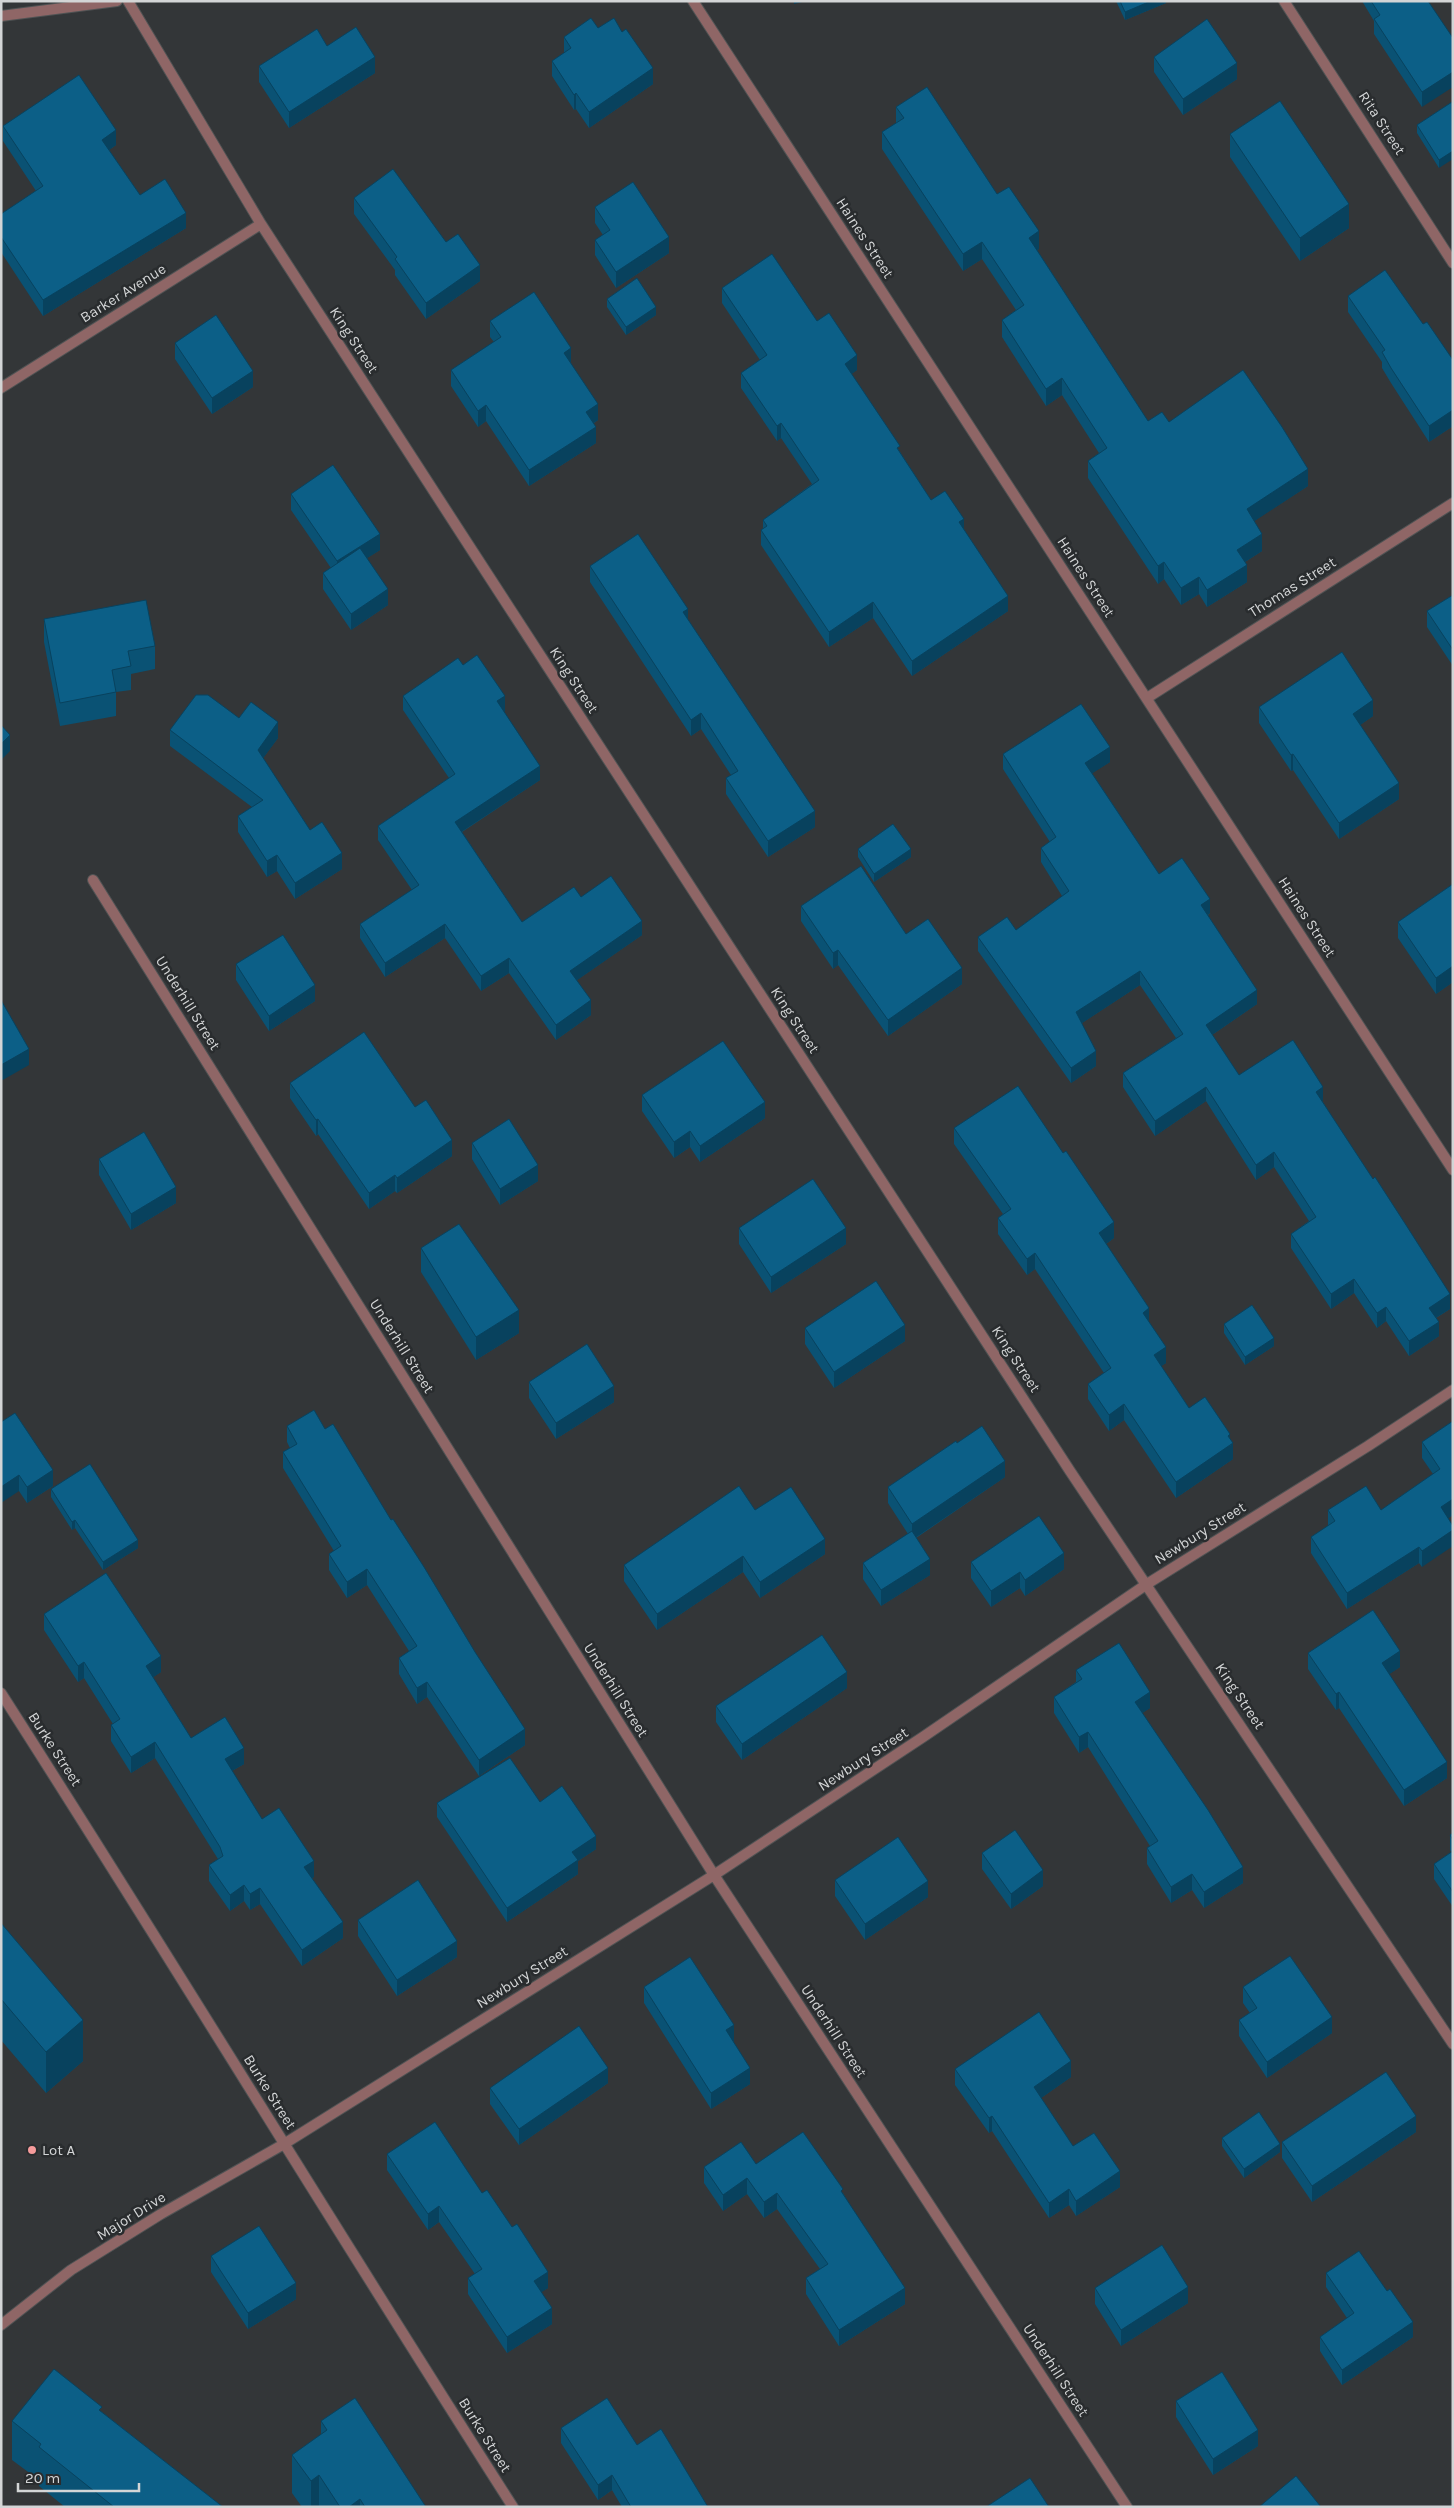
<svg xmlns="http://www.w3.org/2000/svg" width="1454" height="2508" viewBox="0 0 1454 2508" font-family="Karla,sans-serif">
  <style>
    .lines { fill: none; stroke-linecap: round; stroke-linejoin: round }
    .minor-casing { stroke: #505354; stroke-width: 12 }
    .tertiary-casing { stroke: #505354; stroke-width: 12 }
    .minor { stroke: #8f6666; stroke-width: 10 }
    .tertiary { stroke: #8f6666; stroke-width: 10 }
    .wall { fill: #0a5274 }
    .shaded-wall { fill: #08425e }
    .building { fill: #0c5f87; stroke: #08425e }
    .poi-dot { fill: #f59b9b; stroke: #292c2e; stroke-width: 2 }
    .labels { text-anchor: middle; stroke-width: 5; stroke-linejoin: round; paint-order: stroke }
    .street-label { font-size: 15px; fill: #d3d5d6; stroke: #292c2e }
    .poi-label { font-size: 15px; fill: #d3d5d6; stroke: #292c2e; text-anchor: start }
  </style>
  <rect width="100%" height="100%" fill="#333638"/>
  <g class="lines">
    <defs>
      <path id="minor" d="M128 1 261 224 466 541 1070 1471 1453 2044
        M693 1 1453 1170
        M1284 1 1453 263
        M1 388 261 224
        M1147 698 1453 503
        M93 880 714 1875 1127 2507
        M1 1693C174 1963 340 2237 513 2507
        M1 2325 71 2270 161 2214 284 2144 714 1875 923 1737 1147 1584 1368 1446 1453 1390"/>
      <path id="tertiary" d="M1 16 117 1"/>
    </defs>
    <!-- minor casing -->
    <use href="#minor" class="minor-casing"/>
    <!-- tertiary casing -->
    <use href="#tertiary" class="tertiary-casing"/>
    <!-- minor -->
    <use href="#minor" class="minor"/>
    <!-- tertiary -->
    <use href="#tertiary" class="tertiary"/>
  </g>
  <!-- wall -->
  <path class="wall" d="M1116 1H1166V3L1125 20Z
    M1362 1H1428L1422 107 1374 34V21Z
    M598 28 622 32 653 84 589 128 576 109 574 110 552 76V61L564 53V37Z
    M327 46 375 73 289 128 259 82V66Z
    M1154 57 1237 79 1183 115 1154 72Z
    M1452 102 1439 168 1417 133V125Z
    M896 107 997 194 1039 249 1037 250 1148 421 1169 422 1308 486 1254 521 1262 551 1245 562 1247 582 1207 607 1199 594 1181 605 1164 579 1158 584 1088 478V461L1099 453 1062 395 1046 406 1002 337V320L1016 310 982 259 963 271 882 149V132L896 123Z
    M3 126 116 145 109 150 140 195 186 228 43 316 1 252V214L36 191 3 141Z
    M1230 134 1349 228 1300 261 1230 157Z
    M354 198 446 242 480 281 426 319 395 275V270L354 214Z
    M595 207 669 253 616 288 595 255V240L603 235 595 223Z
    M722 288 817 321 857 370 851 374 900 452 931 500 964 529 1008 611 912 676 873 618 829 647 761 545V530L763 529V520L812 484 781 438 777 441 741 388V373L760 360 722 303Z
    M1348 296 1423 324 1453 360V426L1429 442 1391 383 1382 368V362L1348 312Z
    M607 299 656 315 626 335 607 307Z
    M490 321 571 363 598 420 594 423 596 443 529 486 486 421 478 427 451 386V370L494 342 490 337Z
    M175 343 253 387 212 414 175 359Z
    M291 494 380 550 367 558 388 605 351 630 323 589V573L331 568 291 510Z
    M590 566 688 620 815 827 768 857 726 794V778L731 775 701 729 691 736 590 582Z
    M1453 595V666L1427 627V611Z
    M44 619 155 646V669L131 674V690L116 692V716L60 726 44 642Z
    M463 665 505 711H504L540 780 462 832 522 922 581 897 642 935 577 980 591 1015 556 1040 509 973 481 991 445 938 385 977 360 938V924L412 890 378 840V826L449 778 403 710V696Z
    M1259 707 1373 716 1360 725 1399 799 1339 839 1293 770 1291 771 1259 723Z
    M239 718 278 738 263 758 310 830 342 869 295 899 277 871 267 877 238 832V816L252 807 170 746V730Z
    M1003 754 1110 762 1092 773 1159 874 1210 913 1208 915 1257 1004 1212 1035 1239 1075 1323 1102 1450 1309 1436 1318 1439 1336 1409 1356 1386 1321 1377 1328 1354 1293 1331 1309 1291 1248V1234L1309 1221 1274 1167 1256 1180 1206 1101 1155 1136 1123 1087V1073L1176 1038 1140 985 1082 1023 1096 1066 1071 1083 978 951V937L1016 930 1062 896 1041 862V848L1050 842 1003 769Z
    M858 849 911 857 874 882 858 857Z
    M1453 884V982L1436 994 1398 938V922Z
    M801 906 906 934 962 984 888 1036 838 965 833 969 801 921Z
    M236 964 315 1001 269 1031 236 980Z
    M290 1083 415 1107 452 1156 397 1193 395 1191 369 1209 318 1134 316 1136 290 1098Z
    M642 1095 765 1118 700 1162 690 1147 674 1158 642 1111Z
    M954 1128 1114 1238 1106 1244 1149 1322 1166 1363 1161 1366 1189 1408 1230 1439 1233 1459 1176 1498 1124 1420 1109 1431 1088 1399V1384L1104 1373 1035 1269 1027 1275 998 1234V1218L1003 1214 954 1144Z
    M472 1143 538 1181 500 1205 472 1159Z
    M99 1159 176 1203 131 1230 99 1175Z
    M739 1228 846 1244 771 1293 739 1244Z
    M421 1248 519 1333 476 1360 421 1272Z
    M1224 1324 1274 1346 1245 1365 1224 1333Z
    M805 1328 905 1341 834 1388 805 1344Z
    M529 1382 614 1402 556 1439 529 1398Z
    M1453 1421V1515L1448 1518 1422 1567 1419 1563 1347 1609 1311 1553V1537L1328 1526V1510H1381L1433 1474 1422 1458V1442Z
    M1 1422 53 1486 27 1503 19 1491Z
    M287 1426 525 1745 479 1776 427 1697 417 1704 399 1674V1658L409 1651 367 1585 347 1598 329 1570V1554L334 1551 283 1468V1452L290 1448 287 1442Z
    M957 1443 1005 1477 916 1538 930 1575 881 1606 863 1579V1563L908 1534 888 1503V1487Z
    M51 1489 138 1548 103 1570 75 1528 72 1530 51 1497Z
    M755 1510 825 1554 760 1598 743 1572 657 1630 624 1581V1565Z
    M971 1562 1064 1569 1025 1596 1020 1588 991 1607 971 1578Z
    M44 1614 161 1672 153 1677 191 1738 244 1764 232 1771 262 1819 314 1877 312 1878 343 1938 302 1966 260 1904 250 1910 244 1901 230 1911 209 1881V1865L218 1859 155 1758 131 1773 111 1741V1725L113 1724 84 1678 78 1682 44 1630Z
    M1308 1653 1400 1667 1389 1674 1447 1778 1404 1806 1339 1708 1336 1710 1308 1669Z
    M1076 1670 1150 1708 1142 1713 1243 1883 1204 1908 1192 1890 1171 1903 1147 1864V1848L1150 1846 1088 1747 1079 1753 1054 1713V1697L1076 1682Z
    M847 1688 742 1760 716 1722V1706Z
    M437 1803 596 1849 578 1861V1874L507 1922 437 1817Z
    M1453 1833V1907L1434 1879V1864L1451 1852 1450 1850V1835Z
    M982 1853 1043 1886 1011 1909 982 1869Z
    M835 1880 928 1897 865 1940 835 1896Z
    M358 1920 457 1957 397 1996 358 1936Z
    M1 1923 83 2061 46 2093 1 2040Z
    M644 1987 734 2041 733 2042 750 2084 711 2109 644 2003Z
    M1243 1987 1332 2033 1267 2078 1239 2036V2020L1250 2013 1243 2003Z
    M955 2069 1071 2077 1041 2098 1073 2146 1120 2187 1076 2216 1069 2205 1049 2218 992 2131 989 2133 955 2085Z
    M608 2083 519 2145 490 2104V2088Z
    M1416 2132 1312 2202 1282 2158V2142Z
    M1222 2138 1280 2152 1244 2178 1222 2146Z
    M387 2154 482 2193 548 2288 541 2292 552 2324 507 2353 468 2294V2278L475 2274 439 2222 428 2230 387 2170Z
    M756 2164 843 2193 905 2304 839 2346 806 2294V2278L820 2269 777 2209 764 2218 747 2194 723 2211 704 2183V2167Z
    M211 2256 296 2299 248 2329 211 2272Z
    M1326 2273 1413 2337 1342 2385 1320 2351V2337L1347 2318 1326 2287Z
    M1095 2288 1188 2303 1121 2346 1095 2304Z
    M1176 2401 1258 2446 1213 2475 1176 2417Z
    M102 2412 223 2507H65L39 2486V2480L12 2460V2421Z
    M321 2421 426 2507H302L292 2493V2455L321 2435Z
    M561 2428 637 2445 708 2507H622L612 2490 598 2500 561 2443Z"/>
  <!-- shaded-wall -->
  <path class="shaded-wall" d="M794 1H806L794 4Z
    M1151 1H1166V3L1125 20V12Z
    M375 57V73L289 128V112Z
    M1237 63V79L1183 115V99Z
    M653 68V84L589 128V112Z
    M1453 72V87L1422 107V92Z
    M576 93V109L574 110V95Z
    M116 130V145L102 155V140Z
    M1453 151V159L1439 168V160Z
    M1349 204V228L1300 261V238Z
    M186 213V228L43 316V300Z
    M1039 231V249L1029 255V238Z
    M669 237V253L616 288V272Z
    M982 242V259L963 271V254Z
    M480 265V281L426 319V303Z
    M656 307V315L626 335V327Z
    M571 348V364L564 353Z
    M857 355V370L845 379V364Z
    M253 371V387L212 414V398Z
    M1062 378V395L1046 406V389Z
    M598 404V420L586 428V412Z
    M486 405V421L478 427V411Z
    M1453 410V426L1429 442V426Z
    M781 423V438L777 441V426Z
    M596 427V443L529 486V470Z
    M1308 469V486L1247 526V509Z
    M964 519V534L959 522Z
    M380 534V550L337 577V561Z
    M1262 534V551L1237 567V550Z
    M1164 562V579L1158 584V566Z
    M1247 565V582L1207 607V590Z
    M1199 577V594L1181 605V588Z
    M388 589V605L351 630V614Z
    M1008 596V611L912 676V661Z
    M873 602V618L829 647V632Z
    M688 609V625L683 612Z
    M505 696V711L497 716V701Z
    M1373 700V716L1353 730V714Z
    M701 713V729L691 736V720Z
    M278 722V738L258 765V750Z
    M10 735V751L1 760V744Z
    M1110 747V762L1085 778V763Z
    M1293 754V770L1291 771V755Z
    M540 766V780L455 836V822Z
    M1399 783V799L1339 839V823Z
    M815 811V827L768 857V841Z
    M911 849V857L874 882V874Z
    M342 853V869L295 899V883Z
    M277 855V871L267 877V861Z
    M1210 899V913L1201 919V905Z
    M642 921V935L570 985V971Z
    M445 924V938L385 977V963Z
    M838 950V965L833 969V953Z
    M509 958V973L481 991V976Z
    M1453 966V982L1436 994V978Z
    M962 968V984L888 1036V1020Z
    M1140 971V985L1076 1027V1012Z
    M315 985V1001L269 1031V1016Z
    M1257 990V1004L1206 1039V1025Z
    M591 1000V1015L556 1040V1025Z
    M29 1049V1065L1 1081V1065Z
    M1096 1051V1066L1071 1083V1068Z
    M1206 1087V1101L1155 1136V1121Z
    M1323 1087V1102L1316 1092Z
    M765 1102V1118L700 1162V1146Z
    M318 1119V1134L316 1136V1120Z
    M690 1131V1147L674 1158V1142Z
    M452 1140V1156L397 1193V1178Z
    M1274 1152V1167L1256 1180V1165Z
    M538 1165V1181L500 1205V1189Z
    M395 1175V1191L369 1209V1193Z
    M176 1187V1203L131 1230V1214Z
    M1114 1222V1238L1099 1249V1233Z
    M846 1228V1244L771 1293V1277Z
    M1035 1253V1269L1027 1275V1259Z
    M1354 1279V1293L1331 1309V1294Z
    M1450 1294V1309L1429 1322V1308Z
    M1386 1307V1321L1377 1328V1313Z
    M1149 1308V1324L1143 1313Z
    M519 1310V1333L476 1360V1337Z
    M1439 1322V1336L1409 1356V1341Z
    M905 1325V1341L834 1388V1372Z
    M1274 1338V1346L1245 1365V1357Z
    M1166 1347V1363L1154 1371V1355Z
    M614 1386V1402L556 1439V1423Z
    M1124 1404V1420L1109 1431V1415Z
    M1230 1434V1446L1233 1443V1459L1176 1498V1482Z
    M1005 1461V1477L912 1540V1524Z
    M53 1470V1486L27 1503V1487Z
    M19 1475V1491L1 1503V1487Z
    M1453 1499V1515L1441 1523V1507Z
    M75 1520V1528L72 1530V1522Z
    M1453 1530V1546L1422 1567V1551Z
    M825 1539V1554L760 1598V1582Z
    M138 1540V1548L103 1570V1562Z
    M1419 1547V1563L1347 1609V1593Z
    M1064 1553V1569L1025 1596V1580Z
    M743 1556V1572L657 1630V1614Z
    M930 1559V1575L881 1606V1590Z
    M367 1569V1585L347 1598V1582Z
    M1020 1572V1588L991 1607V1591Z
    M1400 1651V1667L1382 1679V1663Z
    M161 1656V1672L146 1682V1666Z
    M84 1662V1678L78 1682V1666Z
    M847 1672V1688L742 1760V1744Z
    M427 1682V1697L417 1704V1688Z
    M1150 1692V1708L1135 1718V1702Z
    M1339 1692V1708L1336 1710V1694Z
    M525 1729V1745L479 1776V1760Z
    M1088 1732V1747L1079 1753V1737Z
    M155 1742V1758L131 1773V1757Z
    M244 1748V1764L225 1775V1759Z
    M1447 1762V1778L1404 1806V1790Z
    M596 1836V1849L578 1861V1874L507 1922V1908L572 1852Z
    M314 1861V1877L304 1883V1867Z
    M1243 1867V1883L1204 1908V1892Z
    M1043 1870V1886L1011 1909V1894Z
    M1192 1874V1890L1171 1903V1887Z
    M928 1881V1897L865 1940V1924Z
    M244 1885V1901L230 1911V1895Z
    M260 1888V1904L250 1910V1894Z
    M343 1922V1938L302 1966V1950Z
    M457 1941V1957L397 1996V1980Z
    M1332 2017V2033L1267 2078V2062Z
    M83 2020V2061L46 2093V2052Z
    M734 2025V2041L726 2046V2030Z
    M1071 2061V2077L1034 2103V2087Z
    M608 2068V2083L519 2145V2129Z
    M750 2068V2084L711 2109V2093Z
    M992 2116V2131L989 2133V2118Z
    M1416 2116V2132L1312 2202V2186Z
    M1280 2144V2152L1244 2178V2169Z
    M1120 2171V2187L1076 2216V2201Z
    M747 2178V2194L723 2211V2195Z
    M1069 2189V2205L1049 2218V2203Z
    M777 2193V2209L764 2218V2202Z
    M439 2206V2222L428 2230V2214Z
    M548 2272V2288L534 2297V2281Z
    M296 2283V2299L248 2329V2313Z
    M1188 2287V2303L1121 2346V2330Z
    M905 2288V2304L839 2346V2330Z
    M552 2308V2324L507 2353V2337Z
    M1413 2322V2337L1342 2385V2370Z
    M1258 2430V2446L1213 2475V2459Z
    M319 2475V2507H311V2481Z
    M612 2475V2490L598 2500V2485Z
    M360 2499V2507H349Z"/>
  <!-- building -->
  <path class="building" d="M1120 1H1151L1125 12Z
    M1371 1H1428L1453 38V72L1422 92 1374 19 1380 15Z
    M591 18 598 28 614 18 622 32 626 29 653 68 589 112 576 93 574 95 552 61 571 48 564 37Z
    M1207 19 1237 63 1183 99 1154 57Z
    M356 27 375 57 289 112 259 66 317 29 327 46Z
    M79 75 116 130 102 140 140 195 165 179 186 213 43 300 1 237V214L43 186 3 126Z
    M927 87 997 194 1009 187 1039 231 1029 238 1148 421 1162 412 1169 422 1243 370 1282 427 1308 469 1247 509 1262 534 1237 550 1247 565 1207 590 1199 577 1181 588 1164 562 1158 566 1088 461 1107 448 1062 378 1046 389 1002 320 1024 305 982 242 963 254 882 132 904 118 896 107Z
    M1280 101 1349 204 1300 238 1230 134Z
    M1452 102 1453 151 1439 160 1417 125Z
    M393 169 446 242 458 234 480 265 426 303 395 259 397 257 354 198Z
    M633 182 669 237 616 272 595 240 610 230 595 207Z
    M772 254 817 321 829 313 857 355 845 364 900 446 897 448 931 500 945 491 964 519 959 522 1008 596 912 661 873 602 829 632 761 530 767 526 763 520 819 480 781 423 777 426 741 373 767 355 722 288Z
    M1385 270 1423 324 1427 322 1453 360V410L1429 426 1391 368 1382 352 1385 350 1348 296Z
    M637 278 656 307 626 327 607 299Z
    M534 292 571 348 564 353 598 404 586 412 596 427 529 470 486 405 478 411 451 370 501 337 490 321Z
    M216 315 253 371 212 398 175 343Z
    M333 465 380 534 337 561 291 494Z
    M638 534 688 609 683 612 815 811 768 841 726 778 738 771 701 713 691 720 590 566Z
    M360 548 388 589 351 614 323 573Z
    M1453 595V650L1427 611Z
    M146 600 155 646 128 651 131 666 112 670 116 692 60 703 44 619Z
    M1342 652 1373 700 1353 714 1399 783 1339 823 1293 754 1291 755 1259 707Z
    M477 655 505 696 497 701 540 766 455 822 522 922 574 887 581 897 611 876 642 921 570 971 591 1000 556 1025 509 958 481 976 445 924 385 963 360 924 419 885 378 826 455 774 403 696 458 658 463 665Z
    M196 695H208L239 718 251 702 278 722 258 750 310 830 322 822 342 853 295 883 277 855 267 861 238 816 263 800 170 730Z
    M1081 704 1110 747 1085 763 1159 874 1182 858 1210 899 1201 905 1257 990 1206 1025 1239 1075 1293 1040 1323 1087 1316 1092 1373 1179 1375 1177 1406 1225 1450 1294 1429 1308 1439 1322 1409 1341 1386 1307 1377 1313 1354 1279 1331 1294 1291 1234 1316 1217 1274 1152 1256 1165 1206 1087 1155 1121 1123 1073 1183 1034 1140 971 1076 1012 1096 1051 1071 1068 978 937 1007 917 1016 930 1069 891 1041 848 1056 837 1003 754Z
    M1 725 10 735 1 744Z
    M893 824 911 849 874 874 858 849Z
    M861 866 906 934 928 919 962 968 888 1020 838 950 833 953 801 906Z
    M1453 884V966L1436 978 1398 922Z
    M283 935 315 985 269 1016 236 964Z
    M1 1000 29 1049 1 1065Z
    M364 1032 415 1107 426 1100 452 1140 397 1178 395 1175 369 1193 318 1119 316 1120 290 1083Z
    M723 1041 765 1102 700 1146 690 1131 674 1142 642 1095Z
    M1018 1086 1063 1153 1066 1151 1114 1222 1099 1233 1149 1308 1143 1313 1166 1347 1154 1355 1189 1408 1205 1397 1230 1434 1228 1436 1233 1443 1176 1482 1124 1404 1109 1415 1088 1384 1111 1368 1035 1253 1027 1259 998 1218 1011 1209 954 1128Z
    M509 1119 538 1165 500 1189 472 1143Z
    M144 1132 176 1187 131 1214 99 1159Z
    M813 1179 846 1228 771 1277 739 1228Z
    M459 1224 519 1310 476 1337 421 1248Z
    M876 1281 905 1325 834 1372 805 1328Z
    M1252 1305 1274 1338 1245 1357 1224 1324Z
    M587 1344 614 1386 556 1423 529 1382Z
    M314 1410 325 1429 333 1424 391 1520 393 1519 424 1567 475 1652 525 1729 479 1760 427 1682 417 1688 399 1658 417 1646 367 1569 347 1582 329 1554 341 1546 283 1452 297 1444 287 1426Z
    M15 1413 53 1470 27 1487 19 1475 1 1487V1422Z
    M1453 1421V1499L1441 1507 1453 1526V1530L1422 1551 1419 1547 1347 1593 1311 1537 1335 1521 1328 1510 1366 1486 1381 1510 1440 1469 1422 1442Z
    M982 1426 1005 1461 912 1524 888 1487 956 1441 957 1443Z
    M90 1464 138 1540 103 1562 75 1520 72 1522 51 1489Z
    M739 1486 755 1510 791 1487 825 1539 760 1582 743 1556 657 1614 624 1565Z
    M1039 1516 1064 1553 1025 1580 1020 1572 991 1591 971 1562Z
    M912 1531 930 1559 881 1590 863 1563Z
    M106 1573 161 1656 146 1666 191 1738 225 1717 244 1748 225 1759 262 1819 279 1808 314 1861 304 1867 343 1922 302 1950 260 1888 250 1894 244 1885 230 1895 209 1865 223 1856 220 1847 155 1742 131 1757 111 1725 120 1719 84 1662 78 1666 44 1614Z
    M1373 1610 1400 1651 1382 1663 1447 1762 1404 1790 1339 1692 1336 1694 1308 1653Z
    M822 1635 847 1672 742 1744 716 1706Z
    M1119 1643 1150 1692 1135 1702 1208 1810 1243 1867 1204 1892 1192 1874 1171 1887 1147 1848 1158 1841 1088 1732 1079 1737 1054 1697 1082 1679 1076 1670Z
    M510 1758 540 1802 562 1786 596 1836 572 1852 578 1860 507 1908 437 1803Z
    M1015 1830 1043 1870 1011 1894 982 1853Z
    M1453 1833V1840L1450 1835Z
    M898 1837 928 1881 865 1924 835 1880Z
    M1453 1851V1892L1434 1864Z
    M418 1880 457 1941 397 1980 358 1920Z
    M1 1923 83 2020 46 2052 1 1999Z
    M1290 1956 1332 2017 1267 2062 1239 2020 1257 2008 1243 1987Z
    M690 1957 734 2025 726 2030 750 2068 711 2093 644 1987Z
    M1039 2012 1071 2061 1034 2087 1073 2146 1094 2133 1120 2171 1076 2201 1069 2189 1049 2203 992 2116 989 2118 955 2069Z
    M579 2026 608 2068 519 2129 490 2088Z
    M1386 2072 1416 2116 1312 2186 1282 2142Z
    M1259 2112 1280 2144 1244 2169 1222 2138Z
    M435 2122 482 2193 487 2190 512 2227 517 2224 548 2272 534 2281 552 2308 507 2337 468 2278 482 2269 439 2206 428 2214 387 2154Z
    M803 2132 843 2189 841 2191 905 2288 839 2330 806 2278 828 2264 777 2193 764 2202 747 2178 723 2195 704 2167 741 2142 756 2164Z
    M259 2226 296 2283 248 2313 211 2256Z
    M1162 2245 1188 2287 1121 2330 1095 2288Z
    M1359 2251 1387 2291 1390 2289 1413 2322 1342 2370 1320 2337 1354 2313 1326 2273Z
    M54 2369 102 2407 99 2410 223 2507H114L39 2447 41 2444 12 2421Z
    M1222 2372 1258 2430 1213 2459 1176 2401Z
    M355 2398 426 2507H365L360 2499 349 2507H340L319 2475 311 2481 292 2455 327 2430 321 2421Z
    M607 2398 637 2445 661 2429 708 2507H631L612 2475 598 2485 561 2428Z
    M1296 2476 1321 2507H1259Z
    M1030 2478 1049 2507H986Z"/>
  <!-- markers -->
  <circle class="poi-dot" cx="32" cy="2150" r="5"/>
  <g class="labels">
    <!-- street labels -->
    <g class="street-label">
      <text transform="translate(1382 123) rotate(57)" y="5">Rita Street</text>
      <text transform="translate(865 238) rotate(57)" y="5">Haines Street</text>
      <text transform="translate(123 293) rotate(-32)" y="5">Barker Avenue</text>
      <text transform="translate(354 340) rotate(57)" y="5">King Street</text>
      <text transform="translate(1086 577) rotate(57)" y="5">Haines Street</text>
      <text transform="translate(1292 587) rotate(-32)" y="5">Thomas Street</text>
      <text transform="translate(574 680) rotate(57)" y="5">King Street</text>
      <text transform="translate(1307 917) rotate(57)" y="5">Haines Street</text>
      <text transform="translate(188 1003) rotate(58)" y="5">Underhill Street</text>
      <text transform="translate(795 1020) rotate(57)" y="5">King Street</text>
      <text transform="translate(402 1346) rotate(58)" y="5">Underhill Street</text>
      <text transform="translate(1016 1359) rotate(57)" y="5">King Street</text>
      <text transform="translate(1200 1533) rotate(-32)" y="5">Newbury Street</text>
      <text transform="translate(616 1690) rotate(58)" y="5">Underhill Street</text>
      <text transform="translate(1240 1696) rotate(56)" y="5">King Street</text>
      <text transform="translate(55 1749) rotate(57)" y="5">Burke Street</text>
      <text transform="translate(863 1759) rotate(-33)" y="5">Newbury Street</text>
      <text transform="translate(522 1977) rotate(-32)" y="5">Newbury Street</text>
      <text transform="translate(834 2031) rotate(57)" y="5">Underhill Street</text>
      <text transform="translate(270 2092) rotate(58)" y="5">Burke Street</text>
      <text transform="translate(131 2216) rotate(-32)" y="5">Major Drive</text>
      <text transform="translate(1056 2370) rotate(57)" y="5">Underhill Street</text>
      <text transform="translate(485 2435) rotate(58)" y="5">Burke Street</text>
    </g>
    <!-- poi labels -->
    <g class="poi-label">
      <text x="42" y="2155">Lot A</text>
    </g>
  </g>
  <!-- border -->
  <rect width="1454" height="2508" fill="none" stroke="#d3d5d6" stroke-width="5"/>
  <!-- scale -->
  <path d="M18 2483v8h121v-8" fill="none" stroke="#d3d5d6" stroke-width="2.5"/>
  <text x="25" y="2483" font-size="15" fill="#d3d5d6" stroke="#292c2e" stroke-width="4" paint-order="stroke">20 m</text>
</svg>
